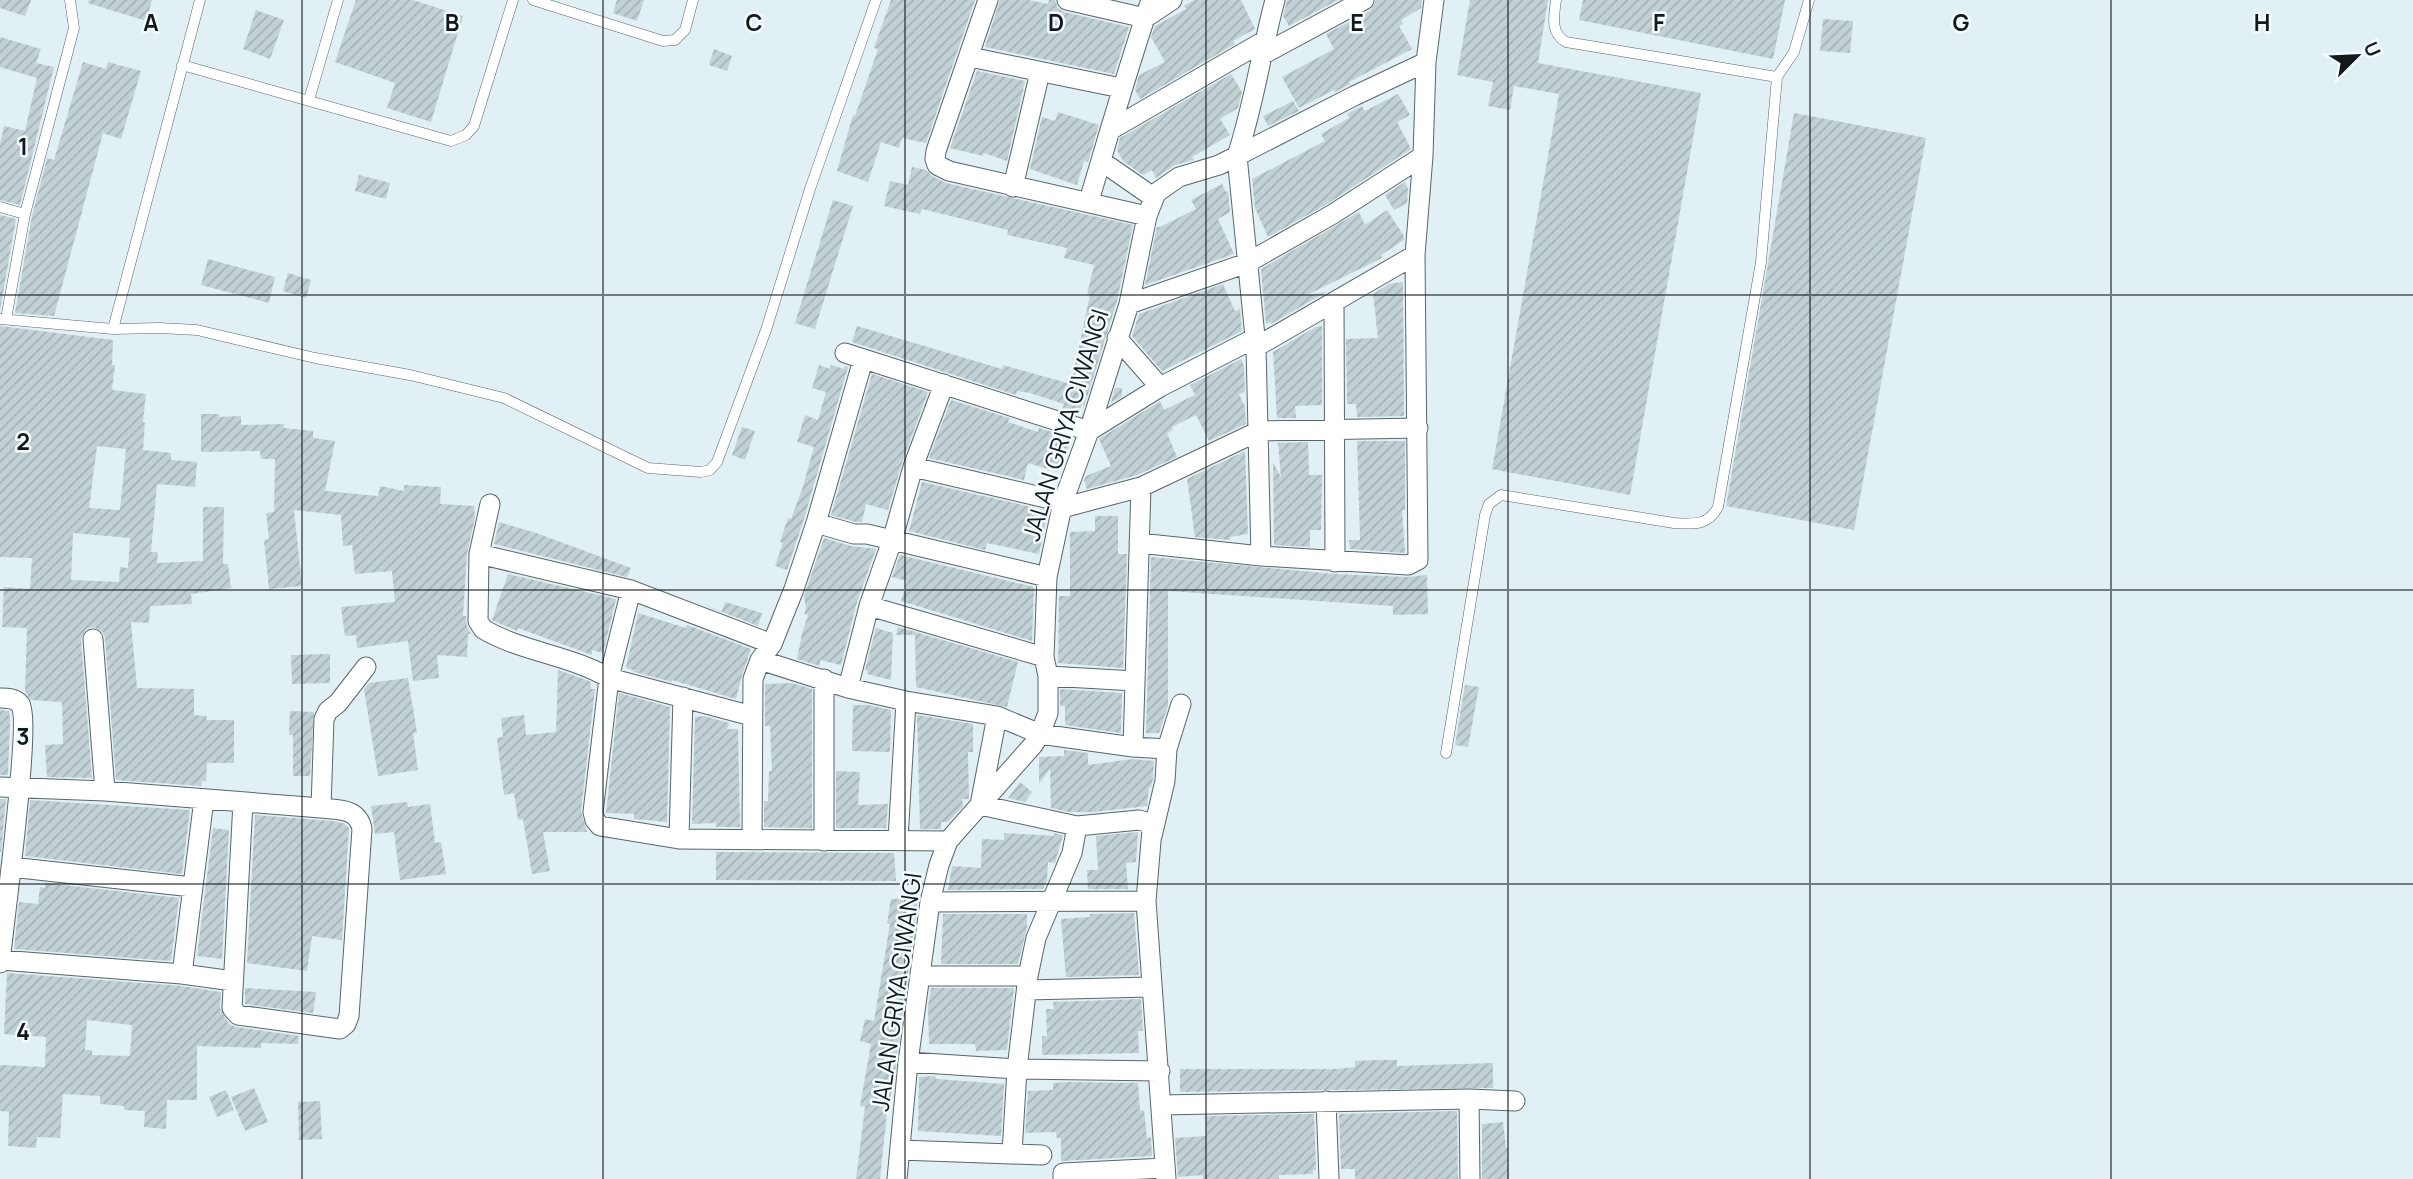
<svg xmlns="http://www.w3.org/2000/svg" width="2413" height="1179" viewBox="0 0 2413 1179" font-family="Manrope,sans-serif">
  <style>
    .building { fill: url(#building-hatch); fill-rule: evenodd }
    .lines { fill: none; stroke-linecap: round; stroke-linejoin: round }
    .lane-casing { stroke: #59666a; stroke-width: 11 }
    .street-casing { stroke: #59666a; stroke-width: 21 }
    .lane { stroke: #fff; stroke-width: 10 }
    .street { stroke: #fff; stroke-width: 19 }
    .grid { fill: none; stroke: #13191a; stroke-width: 2; stroke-opacity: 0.55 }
    .labels { text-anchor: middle; stroke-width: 5; stroke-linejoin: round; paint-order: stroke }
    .street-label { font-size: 24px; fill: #13191a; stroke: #f2fcfe }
    .grid-label { font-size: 23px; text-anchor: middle; font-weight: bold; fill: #13191a; stroke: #f2fcfe; stroke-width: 5; stroke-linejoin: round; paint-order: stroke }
  </style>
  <defs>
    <pattern id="building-hatch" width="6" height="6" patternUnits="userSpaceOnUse" patternTransform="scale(1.75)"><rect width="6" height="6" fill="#c2d1d5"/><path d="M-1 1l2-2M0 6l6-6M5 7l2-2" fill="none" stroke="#a6b3b6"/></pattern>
  </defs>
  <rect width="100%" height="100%" fill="#e0f0f4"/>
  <!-- building -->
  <path class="building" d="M0 0H31L25 16 0 8Z
    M89 0H152L146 21 88 3Z
    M356 0H413L463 16 431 122 387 108 395 83 335 62Z
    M617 0H644L637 21 613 13Z
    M891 0H975L926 143 902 138 899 148 881 142 868 182 837 171 853 115 855 116 878 49 874 48Z
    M1000 0H1029L1048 4 1049 0H1055L1058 8 1064 12 1129 27 1114 74 985 47Z
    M1194 0H1241L1255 29 1233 41 1235 44 1140 99 1135 90 1139 75 1165 62 1151 37 1155 26 1186 9 1184 6Z
    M1287 0H1338L1289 26 1283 16Z
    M1376 0H1422L1421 8 1401 20 1403 24 1399 26 1412 49 1349 82 1350 84 1335 92 1334 90 1299 108 1282 77 1334 49 1326 34 1370 11Z
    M1470 0H1548L1538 63 1701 93 1630 495 1492 469 1559 94 1514 86 1510 110 1488 106 1493 82 1457 75Z
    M1583 0H1785L1773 59 1579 20Z
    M256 10 284 20 270 59 243 49Z
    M1823 19 1853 21 1850 53 1820 51Z
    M0 37 41 49 36 63 54 67 20 205 0 200V144L4 126 25 131 37 78 0 67Z
    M714 49 732 56 727 71 709 65Z
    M83 62 106 69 108 62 141 71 121 139 103 133 54 316 15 313 32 216 47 158 54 160Z
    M977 71 1025 81 1007 161 984 153 983 156 950 148Z
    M1231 74 1242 92 1238 108 1220 119 1230 135 1192 157 1194 160 1175 165 1156 178 1152 170 1143 175 1123 161 1117 150 1120 138Z
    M1398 94 1410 115 1397 122 1411 149 1327 204 1268 237 1255 208 1252 179 1325 141 1321 134 1349 118 1347 114 1362 106 1365 111Z
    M1293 101 1299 111 1268 126 1263 116Z
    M1058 112 1099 125 1088 162 1084 161 1077 185 1030 169 1042 117 1055 121Z
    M1794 113 1926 138 1854 530 1726 506Z
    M912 167 926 170 932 176 946 183 1133 225 1117 301 1084 407 1082 403 1079 415 1062 410 1064 404 1030 393 1017 391 1016 395 852 342 857 326 1002 369 1003 365 1071 384 1090 295H1087L1094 265 1064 258 1067 248 1007 235 1008 230 922 209 920 214 884 206 890 181 908 185Z
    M359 175 390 183 386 199 355 191Z
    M1405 182 1408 189 1407 203 1394 210 1385 195Z
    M1222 184 1226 192 1228 191 1230 212 1218 219 1234 254 1145 285 1157 227H1160L1196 209 1191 200Z
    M833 200 853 206 815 329 795 323Z
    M1387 210 1404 236V240L1381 255 1382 258 1307 295 1326 292 1271 324V322L1266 324 1261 269 1359 212 1365 225Z
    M0 215 16 219 0 310Z
    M208 259 275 277 269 303 201 285Z
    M288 273 311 280 306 298 283 291Z
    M1403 282 1404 416 1357 417 1356 404H1347L1346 339 1378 338 1373 294 1389 284Z
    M1223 284 1235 311 1240 309 1242 331 1162 371 1132 336 1139 314Z
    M0 326 113 340 112 365H115L112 390 146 394 143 422 145 423 143 450 171 453V460L197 462 195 487 157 484 151 552H158L157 563 203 561V507H224L223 564H228L231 588 191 594 192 604 150 606 149 623 131 622 137 688 194 689V715L207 716 206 720H234V763H207L206 781H202L201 786 116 780 105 638 103 632 93 627 86 629 81 640 92 778 47 777 45 745 63 744 62 702 31 700 25 692 27 628 2 627 4 587 30 589 32 558 0 557ZM97 446 126 449 120 510 89 508ZM73 533 130 538 128 568 120 567 119 582 71 580Z
    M1322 326V405L1295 406 1296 418H1277L1273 352 1316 327Z
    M1241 359 1244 366 1245 392 1239 394 1245 407 1246 424 1209 441 1196 415 1172 427 1173 430 1167 433 1177 457 1137 475 1087 489 1084 480 1086 476 1111 466 1099 439 1160 401 1164 410 1195 395 1190 385Z
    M819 365 830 369 831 365 844 369 845 366 848 367 804 519 781 588 787 570 775 566 783 543 780 542 788 518 791 519 802 490 814 447 797 442 805 415 818 420 826 392 812 388Z
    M872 374 928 392 902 463 888 510 866 504 862 522H856L831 515Z
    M1115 388H1122V396L1111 403Z
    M951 400 1009 418 1008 422 1038 432 1039 428 1071 438 1067 451H1062L1058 472 1028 463 1024 480 929 458Z
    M201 414H219V417L241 416V425L284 424V428L313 431V438L335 441 325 491 378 496 380 486 404 491V485L441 487 440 504 474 506 475 517 467 554 463 616H466L467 627 471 634H468L467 657 437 655 439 678 413 681 408 641 357 648 356 635 345 636 341 607 395 602 392 571 355 574 352 545 343 546 341 515 294 510 302 586 269 589 264 540 269 539 266 513 274 512 275 459H261L260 451 201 452Z
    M742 427 755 431 745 460 732 455Z
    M1357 441H1405V510H1402L1405 553 1350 549 1349 540H1360Z
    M1308 442 1309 475H1322L1321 530H1310V547L1274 545 1273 462 1281 477 1278 443Z
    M1245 451 1248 534 1230 537V540L1195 537 1187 479Z
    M922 482 1049 511 1038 517H1047L1039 554 987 543 985 550 909 531Z
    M1095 516H1118V554H1127L1123 668 1058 663 1059 596H1070V532L1095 531Z
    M499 522 536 533 631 568 627 577 494 544Z
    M824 538 851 546 876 549 857 602 841 665 820 660V666L797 659 802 634 808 615 804 614 806 609 804 596Z
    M900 555 1034 587 1032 641 901 601 907 581 892 577Z
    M1151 557 1334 574 1407 577 1427 575 1428 614 1393 615V606L1168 591V706L1159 733H1146Z
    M508 574 616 599 603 653 592 650V655L518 628 517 631 492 620Z
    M725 602 762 613 758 626 702 604 722 611Z
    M638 613 686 628 687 625 751 649 742 675 736 699 672 680V682L631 671H636L626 668Z
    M898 627 1018 662 1007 707 916 687 915 635H896Z
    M876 628 893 633 891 680 867 674 868 671 865 670Z
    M330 654V683L292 684 291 655Z
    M558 670 589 681 591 683V689H595L581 811 587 832H543L550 871 532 874 523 819 518 820 514 793 504 795 497 738 503 737 501 718 524 715 526 735 556 732Z
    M408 678 417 733H413L418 770 378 776 364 689 369 683Z
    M792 683 812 689V828L764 827V801H768L769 771H772L770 726H765V684Z
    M1465 685 1479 687 1468 747 1455 745Z
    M1060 689 1122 693 1121 733 1065 725V706H1060Z
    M619 693 670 707 667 822 634 819V814L606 813Z
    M853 705H868L891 710 890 752 852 751Z
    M0 710 9 711 10 720 8 775H0Z
    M290 711 314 712 310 776H293V735H289Z
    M917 715 973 724V752H968L969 799H962L963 806 948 822H941V829H920Z
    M704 716 729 723 727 729H738L740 827H716V823L692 824 695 717Z
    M1064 750 1088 753V765L1133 759 1154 761 1153 779 1151 787H1149L1147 806 1094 812H1069L1051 808 1050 769 1039 784V757L1064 756Z
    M836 771 860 772 858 805 888 804 886 828H836Z
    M1020 782 1032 792 1025 802 1008 798Z
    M0 799H6L1 852H0Z
    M30 800 190 810 182 874 25 856Z
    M407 802 408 807 430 804 435 843 441 842 446 874 400 880 394 832 375 834 371 806Z
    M255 815 332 821 343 823 349 828 342 940 312 936 307 971 247 963Z
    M213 828 229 830 222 959 197 956Z
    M1138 832 1136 862 1126 863 1128 889H1088L1087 870H1098L1096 836Z
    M1004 833 1056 836 1052 833 1063 835 1055 863 1048 862 1047 880 1043 889 948 890 952 866 981 868 982 839 1004 840Z
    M716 852 894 853 896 881 716 880Z
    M45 883 179 898 171 961 14 949 19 902 38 904 40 887 45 888Z
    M918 898 894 1080 887 1112 880 1179H856L865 1107 860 1106 871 1044 860 1041 865 1019 874 1021 890 924H887L891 899Z
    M1134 913 1139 975 1066 977 1061 919 1090 917V914Z
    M943 914H1027V927L1018 964H941Z
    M7 973 181 986 221 992 220 1008 229 1024 236 1027 299 1036 298 1044 261 1043V1048L197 1046V1100H167L166 1129 144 1127 145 1111 124 1110V1106L100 1104V1096L63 1094 60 1138 37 1137 36 1148 8 1146 9 1112 0 1111V1065L45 1067 46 1037 4 1034ZM87 1020 132 1025 130 1056 92 1055V1050H85Z
    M245 988 316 992 313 1013 245 1004Z
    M931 988H1014L1007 1050 976 1051 975 1044H929L928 1006Z
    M1141 999 1143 1031H1138L1139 1053 1042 1055V1036H1047L1046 1009H1054L1053 1002Z
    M1375 1060H1397V1066L1493 1063V1088L1180 1092V1069H1336L1355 1067V1061Z
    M935 1076 936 1079 1004 1084 1001 1136 918 1131 919 1077Z
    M1069 1082 1138 1083 1140 1111 1144 1110 1147 1138 1151 1137 1152 1156 1061 1161V1138H1057L1056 1132 1025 1133 1028 1091 1053 1090V1083Z
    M254 1088 268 1122 245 1131 231 1097Z
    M226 1090 234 1110 217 1117 209 1097Z
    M320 1101 322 1139 299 1140 298 1102Z
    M1457 1111 1458 1179H1355V1169H1341L1339 1114Z
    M1314 1114 1316 1170H1313V1174L1279 1175V1179H1203V1175L1178 1177 1175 1138 1206 1136V1116Z
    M1503 1122 1506 1148H1508L1509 1179H1482V1124Z"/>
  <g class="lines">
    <defs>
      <path id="lane" d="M533 0 663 41 675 40 685 30 693 0
        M1556 0C1554 16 1550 33 1566 42L1777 77
        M182 65 451 141 466 135 474 126 513 0
        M309 100 338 0
        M0 207 25 214
        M0 319 113 329 159 328 197 330 315 358 410 375 504 398 648 468 701 472 710 470 717 462 766 330 810 189 876 0
        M6 319 25 214 74 28 70 0
        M113 329 200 0
        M1446 753 1485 515 1489 504 1501 495 1674 523C1694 524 1708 526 1718 507L1761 262 1777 77 1794 52 1809 0"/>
      <path id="street" d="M988 0 936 151 935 159 937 165 949 171 1147 216
        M1067 0 1145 18 1172 0
        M1260 56 1364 0
        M970 57 1121 88
        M1112 129 1264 41
        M1101 161 1153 197
        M1013 187 1040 72
        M1089 201C1109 134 1128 67 1151 0
        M1334 303 1335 562
        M1129 304 1247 263 1333 214 1423 156
        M1117 338 1160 387
        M1256 347 1415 255
        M845 353 1089 431 1160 387 1255 338
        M913 467 1063 502
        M490 504 479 554 478 621 483 629C522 652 570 655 609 678L752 716
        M1062 508 1141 487 1259 431 1418 428
        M816 523 854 534H867L1047 577
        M1139 543 1261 556 1408 565 1418 560 1415 255 1423 156 1426 62 1434 0
        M479 554 631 590 772 644
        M1261 556 1256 347 1237 156 1354 96 1426 62
        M631 590 609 678 593 812 595 820 600 826 679 839 948 841
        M869 606 1044 657
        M93 639 105 791
        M760 660 848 688 906 701 997 716 1040 734 1133 747 1167 749
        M1048 676 1135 681
        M824 679V841
        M848 688 869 606 892 541 913 467 944 384
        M0 698C7 698 15 698 20 704 32 721 3 928 0 963
        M997 716 980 805 1077 826 1139 820 1146 822 1152 829 1146 901 1166 1179
        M1133 747 1141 487
        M0 787 105 791 321 808C339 810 358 808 362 829L349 1016 346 1024 340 1029 238 1015 232 1008 243 802
        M321 808 324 719 328 711 338 703 366 667
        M1152 836 1165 781 1167 749 1181 704
        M679 839 683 697
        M752 839 753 679 760 660 772 644 794 589 816 523 863 360
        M898 840 906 701
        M11 867 192 887
        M930 902 1146 901
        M0 960 182 974 233 981
        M182 974 204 799
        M920 976H1028
        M1027 990 1150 987
        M908 1062 1017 1069 1160 1071
        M1469 1099 1470 1179
        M1326 1101 1329 1179
        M1163 1105 1469 1099 1515 1101
        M900 1150 1042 1155
        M1012 1153 1017 1069 1028 976 1036 938 1072 853 1077 826
        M897 1179 908 1062 930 902 939 865 948 841 1033 745 1040 734 1048 713V676L1044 657 1047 577 1063 502 1089 431 1129 304 1147 216 1156 193 1179 177 1219 165 1237 156C1254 105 1261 52 1275 0
        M1063 1179V1173L1165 1168"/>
    </defs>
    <!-- lane casing -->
    <use href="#lane" class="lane-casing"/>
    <!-- street casing -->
    <use href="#street" class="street-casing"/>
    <!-- lane -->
    <use href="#lane" class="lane"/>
    <!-- street -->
    <use href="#street" class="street"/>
  </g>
  <!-- grid -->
  <path class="grid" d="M302 0V1179M603 0V1179M905 0V1179M1206 0V1179M1508 0V1179M1810 0V1179M2111 0V1179M0 295H2413M0 590H2413M0 884H2413"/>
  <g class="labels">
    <!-- street labels -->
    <g class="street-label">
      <text transform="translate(1066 425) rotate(-73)" y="8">JALAN GRIYA CIWANGI</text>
      <text transform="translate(897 992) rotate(-82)" y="8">JALAN GRIYA CIWANGI</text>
    </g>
  </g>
  <g class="grid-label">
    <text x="151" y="31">A</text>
    <text x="452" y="31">B</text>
    <text x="754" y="31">C</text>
    <text x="1056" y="31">D</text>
    <text x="1357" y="31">E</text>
    <text x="1659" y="31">F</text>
    <text x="1961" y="31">G</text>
    <text x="2262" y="31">H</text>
    <text x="23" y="155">1</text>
    <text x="23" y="450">2</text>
    <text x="23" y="745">3</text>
    <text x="23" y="1040">4</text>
  </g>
  <!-- north arrow -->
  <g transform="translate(2357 56) rotate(66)" stroke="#f2fcfe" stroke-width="5" paint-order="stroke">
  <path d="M0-5L12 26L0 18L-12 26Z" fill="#13191a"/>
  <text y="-10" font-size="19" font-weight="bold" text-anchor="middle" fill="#13191a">U</text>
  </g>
</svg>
